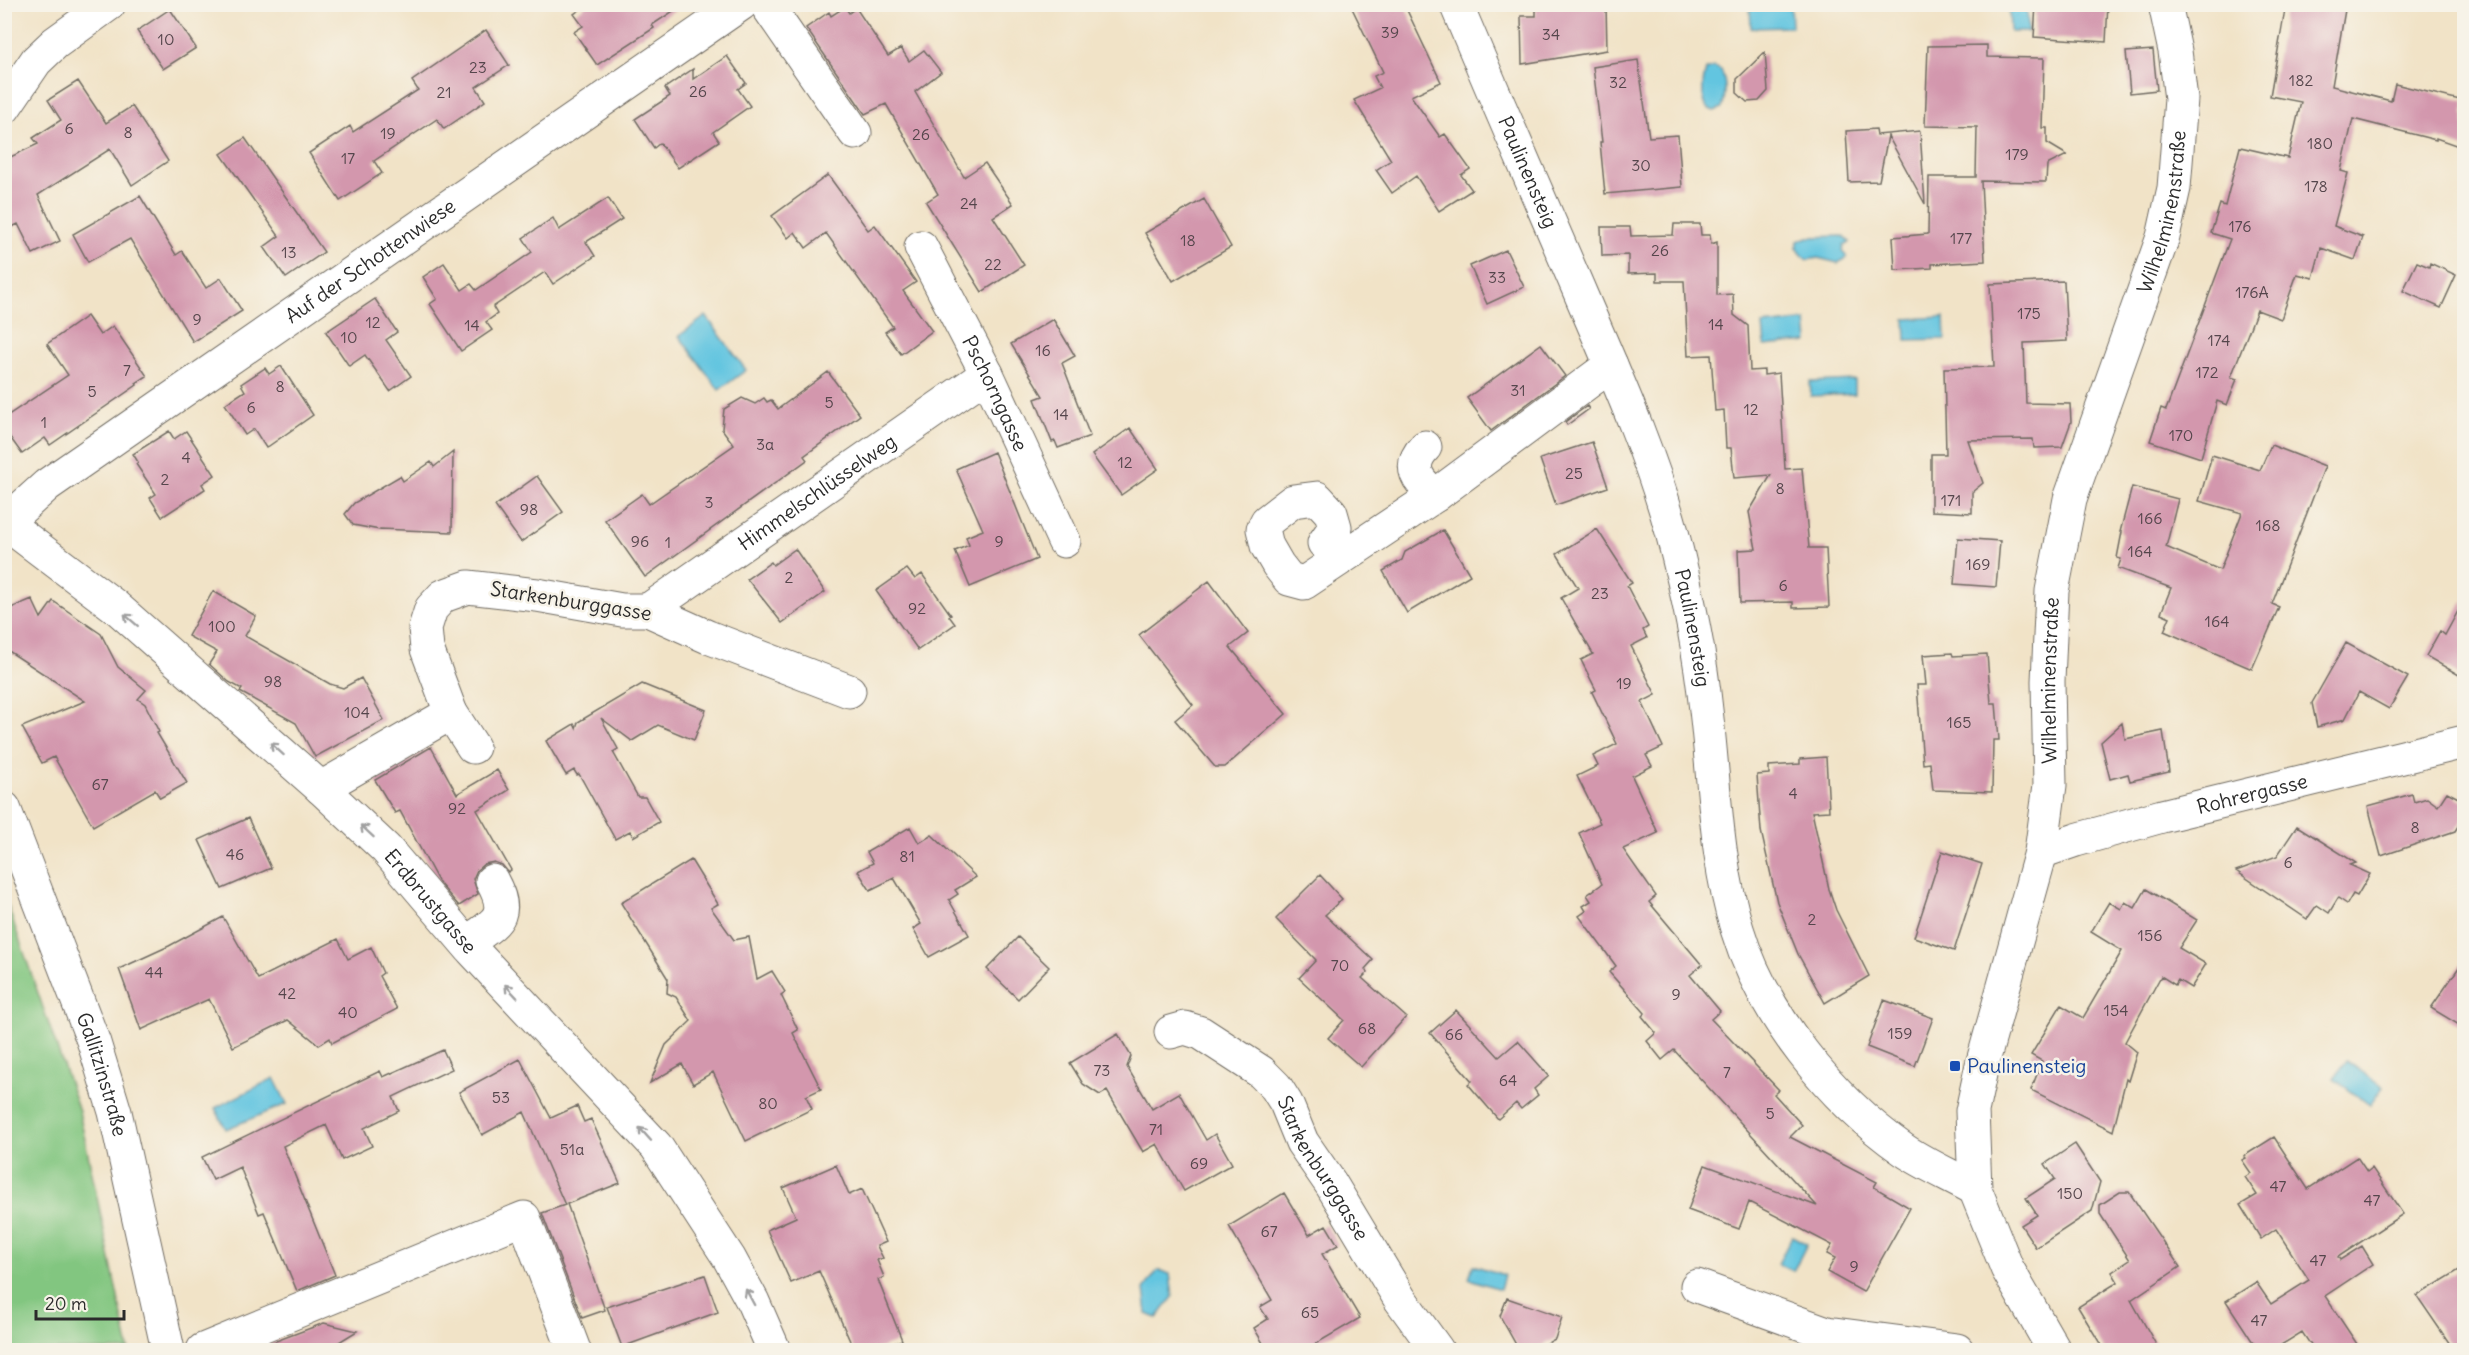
<svg xmlns="http://www.w3.org/2000/svg" width="2469" height="1355" viewBox="0 0 2469 1355" font-family="Delius,sans-serif">
  <style>
    .green { fill: #82c680; stroke: #567856; stroke-width: 1.5 }
    .water { fill: #62c5e0; stroke: #467886; stroke-width: 1.5 }
    .building { fill: #d397ad }
    .lines { fill: none; stroke-linecap: round; stroke-linejoin: round }
    .minor-casing { stroke: #706b62; stroke-width: 35 }
    .minor { stroke: #fff; stroke-width: 33 }
    .oneway { stroke: #a0a0a0 }
    .transit-dot { fill: #1a4fb4; stroke: #f7f3e8; stroke-width: 2 }
    .labels { text-anchor: middle; stroke-width: 5; stroke-linejoin: round; paint-order: stroke }
    .number-label { font-size: 16px; fill: #55464c }
    .street-label { font-size: 20px; fill: #2b2b2b; stroke: #f7f3e8 }
    .transit-label { font-size: 20px; fill: #164399; stroke: #f7f3e8; text-anchor: start }
  </style>
  <rect width="100%" height="100%" fill="#f7f3e8"/>
  <filter id="ink" filterUnits="userSpaceOnUse"><feTurbulence type="fractalNoise" baseFrequency=".0167" numOctaves="2"/><feDisplacementMap in="SourceGraphic" scale="12" xChannelSelector="R" yChannelSelector="G"/><feConvolveMatrix kernelMatrix="1 2 1 2 8 2 1 2 1" color-interpolation-filters="sRGB"/></filter>
  <filter id="wash" filterUnits="userSpaceOnUse"><feTurbulence type="fractalNoise" baseFrequency=".008" numOctaves="4" result="noise"/><feDisplacementMap in="SourceGraphic" scale="24" xChannelSelector="R" yChannelSelector="G"/><feGaussianBlur stdDeviation="1.35" result="paint"/><feColorMatrix in="noise" values="0 0 0 0 0 0 0 0 0 0 0 0 0 0 0 0 0 1.4 0 .05"/><feComposite in="paint" operator="in"/></filter>
  <g filter="url(#wash)">
    <rect width="100%" height="100%" fill="#f1e3c7"/>
    <!-- green -->
    <path class="green" d="M5 898 79 1111 129 1350H5Z"/>
    <!-- water -->
    <path class="water" d="M1791 5 1792 27 1751 28 1750 7Z
      M2009 5H2027L2028 32H2010Z
      M1714 67 1721 70C1726 82 1726 96 1722 108L1714 111 1707 108C1701 97 1702 82 1706 70Z
      M1843 236 1850 242 1844 245 1843 251 1847 258 1838 263 1818 258 1807 260 1796 248 1798 241 1808 237Z
      M706 316 746 370 719 390 679 336Z
      M1944 317 1945 339 1906 340 1905 319Z
      M1806 321 1808 342 1765 346 1763 325Z
      M1855 380V394L1811 396 1810 382Z
      M2347 1061 2383 1087 2370 1105 2334 1079Z
      M274 1078 287 1104 226 1129 215 1108Z
      M1792 1236 1807 1244 1793 1271 1778 1264Z
      M1473 1265 1504 1275 1500 1289 1469 1279Z
      M1158 1270 1170 1274 1173 1297 1157 1318 1147 1314 1144 1289Z"/>
    <g id="blocks">
      <!-- building -->
      <path class="building" d="M588 4H684L652 25 654 28 597 65 574 32 583 26 574 14Z
        M1350 4H1404L1441 82 1411 96 1440 137 1445 134 1470 169 1461 175 1472 190 1439 211 1416 176 1392 193 1376 170 1391 160 1354 100 1380 88 1374 76 1383 72Z
        M1536 4H1606L1607 50 1522 64 1521 16H1536Z
        M2036 4H2108L2106 42 2034 37Z
        M2286 4H2346L2332 86 2391 101 2395 84 2464 101V148L2436 138V140L2353 119 2341 171 2348 173 2334 226 2363 237 2355 260 2321 248 2313 278 2297 274 2281 319 2257 310 2231 377 2237 379 2227 405 2217 401 2201 458 2150 441 2161 408 2166 410 2230 239 2211 233 2220 204 2225 206 2240 147 2288 158 2301 102 2270 96Z
        M845 7 849 13 856 8 888 56 901 48 909 61 924 50 941 72 915 92 964 177 985 163 1013 204 993 217 1024 265 982 292 926 202 938 194 886 104 865 114 806 28 829 12 831 16Z
        M170 9 196 48 163 69 137 31Z
        M486 30 509 65 476 87 485 101 444 129 437 119 374 161 382 173 340 201 309 153 350 126 353 132 418 90 412 81Z
        M1987 45V57L2044 58 2042 128H2047V143L2067 155 2047 165 2046 182 1981 181 1985 261 1932 264V268L1895 270 1893 237 1928 234 1929 177H1976L1977 127 1925 126 1928 46Z
        M2153 50 2157 90 2130 93 2126 52Z
        M1765 52 1768 91 1759 101 1747 102 1737 93V79Z
        M727 56 746 83 738 89 750 106 713 132 719 141 678 168 660 143 654 148 635 119 670 96 665 88 693 69V79Z
        M1638 60 1649 137 1678 135 1682 187 1605 194 1600 142H1602L1593 67Z
        M78 81 106 123 132 106 168 161 132 185 110 149 38 195 60 241 33 254 18 224 4 231V160L38 144 33 138 61 120 48 100Z
        M1876 129 1877 135 1920 131 1925 204 1888 136 1879 181 1849 182 1846 131Z
        M245 138 324 252 286 278 264 247 279 236 221 154Z
        M828 175 868 230 875 225 916 282 903 291 932 331 901 354 885 332 893 327 826 233 806 248 795 232 788 238 772 216Z
        M140 196 176 255 182 251 206 288 221 278 242 311 193 342 130 239 88 262 73 234Z
        M608 198 622 219 586 242 595 256 553 284 545 272 493 307 497 314 486 322 492 330 461 351 430 304 437 299 423 277 444 263 462 290 471 284 476 290 532 252 523 238 553 218 559 230Z
        M1204 199 1231 247 1173 281 1145 233Z
        M1674 224H1700L1701 235H1710L1711 244 1717 242V295L1733 294 1734 315 1748 326 1750 371 1764 370V375L1779 373 1785 469 1802 468 1809 548H1826L1829 607 1793 608V602L1740 603 1738 550 1756 549 1749 512 1771 475 1734 478 1731 448H1726L1724 410 1715 411 1711 355 1688 356 1684 281H1657V273L1628 274V255L1602 256 1601 227H1630L1631 236 1673 235Z
        M1506 250 1524 287 1487 304 1470 266Z
        M2417 262 2429 267 2430 263 2456 275 2441 308 2403 291Z
        M2064 281 2067 341 2024 343 2026 403 2070 404 2071 422 2062 447 2034 448 2033 439 1968 440 1983 483 1972 492V513L1931 511V454H1946L1944 368 1994 367 1990 284Z
        M375 299 397 332 386 340 411 376 390 391 365 355 349 366 326 332Z
        M87 316 100 335 113 326 147 376 136 383 137 385 50 445 45 438 22 454 4 429V418L68 375 47 344Z
        M1053 319 1075 356 1062 363 1090 436 1058 448 1055 441 1052 442 1035 399 1043 396 1011 344Z
        M1541 344 1565 376 1491 431 1467 398Z
        M281 366 313 415 266 448 254 429 245 435 225 404 245 391 241 384 265 368 269 374Z
        M828 372 860 415 804 456 807 460 645 577 605 520 642 494 649 504 734 445 722 429 724 409 742 398 755 404 764 398 767 402 771 400 778 409Z
        M1587 406 1589 409 1567 425 1565 422Z
        M1130 428 1158 469 1121 495 1092 455Z
        M169 431 174 439 186 431 215 475 202 484 205 489 162 517 150 498 156 494 136 464 138 462 133 454Z
        M1592 442 1608 487 1556 505 1540 459Z
        M2271 445 2325 466 2272 604 2279 607 2252 669 2164 631 2170 617 2161 613 2171 588 2118 568 2121 559 2117 558 2122 532H2120L2132 487 2178 499 2166 547 2220 570 2242 513 2199 501 2212 455 2260 470Z
        M453 452 452 532 380 529V530L353 525 345 514 354 503 400 476 403 481 431 462 434 467Z
        M994 452 1037 559 970 587 955 551 969 545 966 537 983 530 956 469Z
        M537 476 563 512 521 542 495 506Z
        M1597 529 1632 583 1627 586 1648 627 1643 630 1647 638 1631 646 1656 695 1642 702 1663 747 1646 755 1652 766 1632 776 1658 833 1623 849 1656 896 1649 902 1702 965 1690 975 1720 1011 1711 1019 1779 1090 1774 1094 1802 1125 1790 1137 1877 1182 1874 1187 1910 1208 1863 1292 1827 1272 1835 1258 1827 1254 1832 1245 1749 1202 1739 1229 1688 1210 1705 1165 1817 1206 1674 1050 1662 1060 1647 1041 1656 1033 1642 1016 1645 1013 1609 972 1616 966 1579 916 1586 911 1583 906 1591 901 1587 895 1602 884 1579 833 1600 823 1577 776 1598 766 1593 756 1617 744 1592 692 1596 690 1581 660 1593 654 1561 598 1578 588 1557 554Z
        M1443 530 1470 575 1407 613 1383 571 1402 560 1405 552Z
        M1958 538 2000 541 1996 587 1954 584Z
        M795 549 825 592 782 623 747 579 771 562 773 565Z
        M907 569 915 579 922 574 951 615 949 616 955 624 918 650 876 591Z
        M1209 581 1248 633 1230 647 1286 714 1225 767H1215L1175 720 1193 705 1139 635Z
        M213 591 256 616 245 636 330 684 343 688 361 678 384 720 315 757 296 723 240 692 242 689 229 682 209 664 217 652 188 636Z
        M32 599 41 618 53 601 101 634 118 667 146 690 138 699 145 704 159 732 157 733 187 783 160 798 155 790 93 826 54 757 42 763 22 727 85 701 4 648V611Z
        M2464 600V678L2426 656 2440 631 2445 635Z
        M2346 643 2408 677 2389 709 2359 692 2345 719 2317 727 2312 703Z
        M1952 653 1953 656 1987 654 1991 703H1996L1999 740H1993L1992 792 1933 790 1930 763 1923 764 1917 685H1926L1923 655Z
        M642 684 706 710 694 740 658 725 632 741 601 718 618 749 613 752 638 797H645L659 822 633 837 630 831 615 839 579 774 577 775 574 770 566 775 546 741 574 724 576 728 578 722Z
        M2122 723 2125 739 2163 731 2169 772 2130 781 2128 774 2110 779 2101 742Z
        M431 747 457 794 497 770 509 790 477 810 511 870 508 872 502 865 494 862 484 864 477 870 473 879 478 894 459 906 439 883 400 811 395 813 375 780Z
        M1826 757 1829 811 1812 812 1829 889 1836 910 1869 976 1825 1003 1798 954 1777 902 1761 831 1757 775 1769 774V766L1800 764V759Z
        M2447 792 2464 801V817L2455 831 2381 856 2368 806 2412 794 2414 802 2427 798 2438 806Z
        M248 818 271 868 222 889 199 840Z
        M2297 826 2356 863 2350 865 2370 874 2357 896 2353 894 2347 904 2338 898 2329 913 2317 905 2307 919 2236 871 2277 856Z
        M910 827 919 843 932 835 976 877 955 890 958 894 949 900 969 935 929 957 913 929 921 924 894 878 870 890 858 871 873 863 867 852Z
        M1942 851 1982 864 1954 951 1914 937Z
        M691 860 718 904 711 908 734 940 749 937 757 979 772 971 785 992 781 995 798 1030 793 1033 821 1089 806 1096 812 1109 746 1141 713 1072 693 1084 682 1064 650 1083 666 1045 691 1021 676 997 667 993 668 979 621 903Z
        M1320 875 1342 899 1325 915 1373 960 1365 969 1368 972 1362 978 1406 1017 1361 1067 1328 1038 1344 1020 1299 978 1316 960 1276 919Z
        M2146 889 2197 920 2179 948 2206 964 2191 988 2178 980 2175 985 2161 976 2125 1042 2137 1052 2128 1081 2126 1079 2113 1131 2031 1090 2042 1061 2031 1055 2061 1005 2083 1018 2122 951 2091 932 2109 902 2121 909 2125 902 2135 908Z
        M223 917 258 979 338 939 348 959 371 947 383 973 379 976 397 1009 332 1043 330 1038 319 1045 288 1020 233 1047 209 999 141 1030 119 969 169 946Z
        M1018 937 1049 967 1018 999 987 969Z
        M2464 960V1028L2431 1008Z
        M1884 1000 1933 1018 1915 1066 1867 1047Z
        M1456 1010 1499 1057 1518 1041 1549 1076 1534 1089 1538 1095 1521 1109 1516 1103 1498 1119 1468 1084 1472 1081 1430 1033Z
        M1118 1034 1131 1056 1127 1067 1152 1109 1179 1093 1206 1140 1215 1134 1232 1164 1184 1191 1157 1144 1143 1152 1107 1091 1100 1095 1083 1084 1070 1063Z
        M443 1050 452 1069 393 1097 399 1111 364 1128 372 1146 342 1160 326 1125 283 1146 335 1275 297 1291 264 1212 259 1214 240 1167 213 1180 202 1157 380 1071 383 1077Z
        M520 1059 551 1118 577 1106 584 1122 591 1119 620 1183 567 1204 605 1310 582 1318 542 1213 565 1205 524 1112 482 1135 459 1092Z
        M2274 1137 2308 1189 2357 1157 2367 1172 2372 1168 2403 1214 2338 1257 2340 1260 2362 1246 2373 1264 2325 1296 2361 1350H2314L2302 1332 2273 1350H2258L2226 1301 2256 1282 2271 1304 2309 1280 2276 1229 2261 1239 2240 1205 2257 1195 2245 1177 2251 1173 2242 1160 2246 1158 2244 1156Z
        M2075 1144 2100 1182 2092 1211 2036 1248 2021 1225 2037 1215 2026 1198 2055 1179 2045 1164Z
        M836 1165 849 1195 862 1189 886 1242 877 1246 883 1258 877 1260 884 1277 878 1280 902 1340 876 1350H854L819 1271 791 1283 767 1230 796 1217 783 1188Z
        M2120 1192H2129L2180 1267 2131 1300 2159 1350H2104L2078 1307 2118 1282 2112 1272 2130 1260 2100 1214V1205Z
        M1284 1193 1309 1235 1326 1225 1338 1245 1322 1254 1360 1318 1305 1350H1267L1254 1328 1268 1319 1260 1307 1272 1300 1229 1226Z
        M2464 1267V1350H2454L2417 1296Z
        M705 1275 718 1312 622 1347 607 1307Z
        M1507 1298 1562 1317 1555 1339 1535 1350H1519L1500 1316Z
        M324 1323 357 1331 326 1350H252Z"/>
    </g>
  </g>
  <g filter="url(#ink)">
    <use href="#blocks" fill-opacity="0" stroke="#706b62" stroke-width="1.5"/>
    <g class="lines">
      <defs>
        <g id="minor">
          <path d="M766 4 855 133"/>
          <path id="s1" d="M1456 4C1496 99 1537 193 1578 288 1612 368 1649 448 1672 532 1687 590 1700 651 1706 710 1715 784 1715 857 1737 929 1763 1015 1831 1099 1904 1150 1926 1165 1952 1176 1975 1189"/>
          <path d="M4 108 36 61 55 43 109 4"/>
          <path id="s2" d="M921 247 987 374 1064 541"/>
          <path d="M1425 447C1406 467 1418 482 1436 495"/>
          <path id="s3" d="M4 522 116 607 321 788 386 849 472 950 656 1146 729 1258 753 1302 774 1350"/>
          <path id="s4" d="M5 523 47 485 741 4"/>
          <path d="M1324 543 1335 527 1331 513 1317 498 1293 501 1267 521 1263 529 1267 546 1278 565 1289 579 1304 583 1436 495 1611 365"/>
          <path id="s5" d="M648 610 987 374"/>
          <path d="M451 713 473 747"/>
          <path d="M321 788 451 713 427 649 425 628 431 609 443 596 468 587 537 595 622 610H648L708 637 849 691"/>
          <path id="s6" d="M4 808 94 1043 115 1112 168 1350"/>
          <path id="s7" d="M2041 852 2076 840 2162 816 2464 742"/>
          <path d="M467 943C495 922 512 918 492 881"/>
          <path id="s8" d="M1171 1032 1185 1028 1201 1033 1261 1072 1276 1087 1286 1103 1302 1142 1331 1184 1400 1299 1437 1350"/>
          <path d="M1697 1286 1827 1333 1957 1350"/>
          <path d="M203 1350 524 1218 574 1350"/>
          <path id="s9" d="M2054 1350 2007 1268 1975 1189 1972 1111 1982 1065 2041 852 2050 785 2048 681 2052 591 2070 499 2163 237 2174 188 2181 99 2175 51 2165 4"/>
        </g>
      </defs>
      <!-- minor casing -->
      <use href="#minor" class="minor-casing"/>
      <!-- minor -->
      <use href="#minor" class="minor"/>
    </g>
    <!-- one-way arrows -->
    <defs><path id="oneway-shaft" d="M-6 0H5M1.5-3L5.5 0L1.5 3" fill="none" stroke-width="1.6" stroke-linecap="round" stroke-linejoin="round" transform="scale(1.5)"/></defs>
    <g class="oneway">
      <use href="#oneway-shaft" transform="translate(131 620) rotate(-139)"/>
      <use href="#oneway-shaft" transform="translate(277 749) rotate(-138)"/>
      <use href="#oneway-shaft" transform="translate(367 831) rotate(-137)"/>
      <use href="#oneway-shaft" transform="translate(511 991) rotate(-133)"/>
      <use href="#oneway-shaft" transform="translate(645 1134) rotate(-132)"/>
      <use href="#oneway-shaft" transform="translate(750 1297) rotate(-118)"/>
    </g>
  </g>
  <!-- markers -->
  <rect class="transit-dot" x="1949" y="1060" width="12" height="12" rx="3"/>
  <g class="labels">
    <!-- number labels -->
    <g class="number-label">
      <text x="1390" y="38">39</text>
      <text x="1551" y="40">34</text>
      <text x="166" y="45">10</text>
      <text x="478" y="73">23</text>
      <text x="2301" y="86">182</text>
      <text x="1618" y="88">32</text>
      <text x="698" y="97">26</text>
      <text x="444" y="98">21</text>
      <text x="69" y="134">6</text>
      <text x="128" y="138">8</text>
      <text x="388" y="139">19</text>
      <text x="921" y="140">26</text>
      <text x="2320" y="149">180</text>
      <text x="2017" y="160">179</text>
      <text x="348" y="164">17</text>
      <text x="1641" y="171">30</text>
      <text x="2316" y="192">178</text>
      <text x="969" y="209">24</text>
      <text x="2240" y="232">176</text>
      <text x="1961" y="244">177</text>
      <text x="1188" y="246">18</text>
      <text x="1660" y="256">26</text>
      <text x="289" y="258">13</text>
      <text x="993" y="270">22</text>
      <text x="1497" y="283">33</text>
      <text x="2252" y="298">176A</text>
      <text x="2029" y="319">175</text>
      <text x="197" y="325">9</text>
      <text x="373" y="328">12</text>
      <text x="1716" y="330">14</text>
      <text x="472" y="331">14</text>
      <text x="349" y="343">10</text>
      <text x="2219" y="346">174</text>
      <text x="1043" y="356">16</text>
      <text x="127" y="376">7</text>
      <text x="2207" y="378">172</text>
      <text x="280" y="392">8</text>
      <text x="1518" y="396">31</text>
      <text x="92" y="397">5</text>
      <text x="829" y="408">5</text>
      <text x="251" y="413">6</text>
      <text x="1751" y="415">12</text>
      <text x="1061" y="420">14</text>
      <text x="44" y="428">1</text>
      <text x="2181" y="441">170</text>
      <text x="765" y="450">3a</text>
      <text x="186" y="463">4</text>
      <text x="1125" y="468">12</text>
      <text x="1574" y="479">25</text>
      <text x="165" y="485">2</text>
      <text x="1780" y="494">8</text>
      <text x="1951" y="506">171</text>
      <text x="709" y="508">3</text>
      <text x="529" y="515">98</text>
      <text x="2150" y="524">166</text>
      <text x="2268" y="531">168</text>
      <text x="640" y="547">96</text>
      <text x="999" y="547">9</text>
      <text x="668" y="548">1</text>
      <text x="2140" y="557">164</text>
      <text x="1978" y="570">169</text>
      <text x="789" y="583">2</text>
      <text x="1783" y="591">6</text>
      <text x="1600" y="599">23</text>
      <text x="917" y="614">92</text>
      <text x="2217" y="627">164</text>
      <text x="222" y="632">100</text>
      <text x="273" y="687">98</text>
      <text x="1624" y="689">19</text>
      <text x="357" y="718">104</text>
      <text x="1959" y="728">165</text>
      <text x="100" y="790">67</text>
      <text x="1793" y="799">4</text>
      <text x="457" y="814">92</text>
      <text x="2415" y="833">8</text>
      <text x="235" y="860">46</text>
      <text x="907" y="862">81</text>
      <text x="2288" y="868">6</text>
      <text x="1812" y="925">2</text>
      <text x="2150" y="941">156</text>
      <text x="1340" y="971">70</text>
      <text x="154" y="978">44</text>
      <text x="287" y="999">42</text>
      <text x="1676" y="1000">9</text>
      <text x="2116" y="1016">154</text>
      <text x="348" y="1018">40</text>
      <text x="1367" y="1034">68</text>
      <text x="1900" y="1039">159</text>
      <text x="1454" y="1040">66</text>
      <text x="1102" y="1076">73</text>
      <text x="1727" y="1078">7</text>
      <text x="1508" y="1086">64</text>
      <text x="501" y="1103">53</text>
      <text x="768" y="1109">80</text>
      <text x="1770" y="1119">5</text>
      <text x="1156" y="1135">71</text>
      <text x="572" y="1155">51a</text>
      <text x="1199" y="1169">69</text>
      <text x="2278" y="1192">47</text>
      <text x="2070" y="1199">150</text>
      <text x="2372" y="1206">47</text>
      <text x="1269" y="1237">67</text>
      <text x="2318" y="1266">47</text>
      <text x="1854" y="1272">9</text>
      <text x="1310" y="1318">65</text>
      <text x="2259" y="1326">47</text>
    </g>
    <!-- street labels -->
    <g class="street-label">
      <text dy="7" stroke="none"><textPath href="#s1" startOffset="183">Paulinensteig</textPath></text>
      <text dy="7" stroke="none"><textPath href="#s9" startOffset="1184">Wilhelminenstraße</textPath></text>
      <text dy="7" stroke="none"><textPath href="#s4" startOffset="450">Auf der Schottenwiese</textPath></text>
      <text dy="7" stroke="none"><textPath href="#s2" startOffset="164">Pschorngasse</textPath></text>
      <text dy="7" stroke="none"><textPath href="#s5" startOffset="206">Himmelschlüsselweg</textPath></text>
      <text transform="translate(571 601) rotate(9)" y="7">Starkenburggasse</text>
      <text dy="7" stroke="none"><textPath href="#s1" startOffset="669">Paulinensteig</textPath></text>
      <text dy="7" stroke="none"><textPath href="#s9" startOffset="698">Wilhelminenstraße</textPath></text>
      <text dy="7" stroke="none"><textPath href="#s7" startOffset="219">Rohrergasse</textPath></text>
      <text dy="7" stroke="none"><textPath href="#s3" startOffset="572">Erdbrustgasse</textPath></text>
      <text dy="7" stroke="none"><textPath href="#s6" startOffset="284">Gallitzinstraße</textPath></text>
      <text dy="7" stroke="none"><textPath href="#s8" startOffset="218">Starkenburggasse</textPath></text>
    </g>
    <!-- transit labels -->
    <g class="transit-label">
      <text x="1967" y="1073">Paulinensteig</text>
    </g>
  </g>
  <!-- margin -->
  <rect width="2469" height="1355" fill="none" stroke="#f7f3e8" stroke-width="24"/>
  <!-- scale -->
  <path d="M36 1310v9h88v-9" fill="none" stroke="#2b2b2b" stroke-width="3"/>
  <text x="45" y="1310" font-size="18" fill="#2b2b2b" stroke="#f7f3e8" stroke-width="4.5" paint-order="stroke">20 m</text>
</svg>
